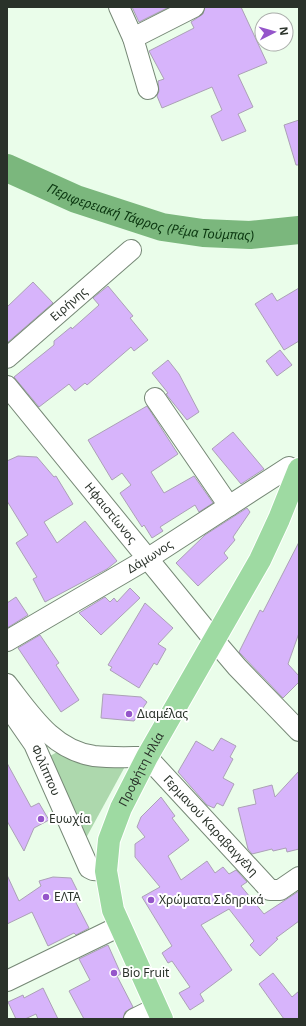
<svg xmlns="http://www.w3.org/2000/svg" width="306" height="1026" viewBox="0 0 306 1026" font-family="'Noto Sans',sans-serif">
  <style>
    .green { fill: #add8ad }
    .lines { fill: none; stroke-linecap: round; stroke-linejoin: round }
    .river { stroke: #7bb77d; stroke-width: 28 }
    .building { fill: #d7b4fb; stroke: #aba1b6 }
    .minor-casing { stroke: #768876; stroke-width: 22 }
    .major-casing { stroke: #fff; stroke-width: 24 }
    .minor { stroke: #fff; stroke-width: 20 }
    .major { stroke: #9edaa2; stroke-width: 22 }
    .poi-dot { fill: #9555ca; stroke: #fff; stroke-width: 1.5 }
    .labels { text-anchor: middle; stroke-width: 4; stroke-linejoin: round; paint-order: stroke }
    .street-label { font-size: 12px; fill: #2a322a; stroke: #fff }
    .poi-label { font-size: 12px; fill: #2a322a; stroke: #fff; text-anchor: start }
    .water-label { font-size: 13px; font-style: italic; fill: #0b3710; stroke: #fff }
  </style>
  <rect width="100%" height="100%" fill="#eafdea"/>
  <!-- green -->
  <path class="green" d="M61 750 128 761 86 838 48 757Z"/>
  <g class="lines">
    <!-- river -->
    <path class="river" id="s1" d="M7 168 76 199 162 227 203 233 250 235 299 230"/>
  </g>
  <!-- building -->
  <path class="building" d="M132 7H169L139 22Z
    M205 7H241L267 63 238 75 253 107 238 114 246 131 222 141 211 116 222 110 212 87 162 108 157 96 159 91 158 81 164 79 149 51 194 28 191 22 203 14Z
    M299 120V165H296L284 125Z
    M33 282 53 303 7 343V307Z
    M108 286 133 316 130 318 148 340 134 351 131 347 87 385 85 383 75 391 69 384 39 407 14 377 54 345V341L71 327 72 329 99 305 93 298Z
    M299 288V341L284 350 255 304 272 293 277 301Z
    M280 350 292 365 277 376 266 361Z
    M168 360 179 374 199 412 187 420 170 399 166 394 168 393 152 373Z
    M147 406 178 454 151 472 164 493 194 476 213 503 199 512 195 505 160 527 163 531 152 538 144 525 142 527 120 493 131 485 122 473 112 480 88 440Z
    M233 432 264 469 241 484 212 449Z
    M18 456 37 457 54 477 56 476 73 504 44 522 57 543 85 521 117 561 107 569 45 602 33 579 37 577 16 543 28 535 7 501V461Z
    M247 508 250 512 233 537 235 540 224 553 228 558 198 586 176 563 205 535Z
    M299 542V633L288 664 299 676V682L283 698 239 652 260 610 263 612Z
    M130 588 140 598 101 635 79 613 105 597 110 602 114 598 117 602Z
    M16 597 28 615 7 628V603Z
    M145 603 173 628 158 644 166 649 157 665 154 663 139 688 110 670 112 667 108 665Z
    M40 635 59 663 56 665 79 700 61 712 18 648Z
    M103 694 141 697 147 702 134 721 101 718Z
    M221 738 236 746 230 757 233 759 223 778 234 784 223 806 217 803 214 808 207 805 178 772 196 741 213 751Z
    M7 763 31 807 39 803 49 820 34 828 24 851 7 821Z
    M299 771V849L287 852 286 848 273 851 272 849 252 854 248 849 238 808 256 804 253 790 272 785 275 797Z
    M161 797 175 816 172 818 189 840 168 856 181 880 207 861 215 873 223 867 229 874 236 870 247 882 241 886 264 914 299 891V921L276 938 278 939 260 956 250 945 254 941 229 909 201 925 232 970 200 994 204 1001 190 1010 179 993 190 987 172 961 168 963 162 953 172 946 142 897 160 887 135 857V844L145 837 137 827 141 817Z
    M7 875 19 901 41 886 39 881 53 877 71 878 78 892 72 895 89 928 76 935 74 933 48 946 32 912 7 924Z
    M108 945 121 974 117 976 133 1007 125 1012 123 1019H84L69 991 90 980 79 959Z
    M273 973 292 997 299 991V1019H284L259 984Z
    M43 988 58 1019H38L36 1014 25 1019H16L8 1002 23 995 24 998Z"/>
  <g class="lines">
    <defs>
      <g id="minor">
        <path d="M119 7 133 38 148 89"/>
        <path d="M133 38 194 7"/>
        <path id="s2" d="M7 358 131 250"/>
        <path id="s3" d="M7 386 214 640 237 667 299 731"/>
        <path d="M155 398 229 506"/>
        <path id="s4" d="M7 641 147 559 289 467"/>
        <path id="s5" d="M7 684C31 715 53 750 94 756 112 758 130 757 147 757L270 890H280L299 877"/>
        <path id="s6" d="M7 705 34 744 89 868 93 870 106 871"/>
        <path d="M7 981 120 926"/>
        <path d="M134 1019 156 1008"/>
      </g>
      <g id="major">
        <path id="s7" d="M162 1019 113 910 106 871 109 840 121 808 147 757 260 560 279 519 299 469"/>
      </g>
    </defs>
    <!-- minor casing -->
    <use href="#minor" class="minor-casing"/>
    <!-- major casing -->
    <use href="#major" class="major-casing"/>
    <!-- minor -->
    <use href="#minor" class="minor"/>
    <!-- major -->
    <use href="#major" class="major"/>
  </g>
  <!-- markers -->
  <g class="poi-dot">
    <circle cx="129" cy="714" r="4"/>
    <circle cx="41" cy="819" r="4"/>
    <circle cx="46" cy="897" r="4"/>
    <circle cx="151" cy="900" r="4"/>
    <circle cx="114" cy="973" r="4"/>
  </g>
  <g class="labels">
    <!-- street labels -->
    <g class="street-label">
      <text dy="4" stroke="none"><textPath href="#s2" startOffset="82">Ειρήνης</textPath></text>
      <text dy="4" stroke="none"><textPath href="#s3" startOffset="164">Ηφαιστίωνος</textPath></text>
      <text dy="4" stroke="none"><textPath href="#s4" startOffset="166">Δάμωνος</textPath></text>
      <text dy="4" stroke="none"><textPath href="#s7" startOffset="268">Προφήτη Ηλία</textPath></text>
      <text dy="4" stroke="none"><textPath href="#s6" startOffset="76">Φιλίππου</textPath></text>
      <text dy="4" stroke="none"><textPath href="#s5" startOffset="263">Γερμανού Καραβαγγέλη</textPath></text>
    </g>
    <!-- poi labels -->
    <g class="poi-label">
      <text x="137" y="718">Διαμέλας</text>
      <text x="49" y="823">Ευωχία</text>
      <text x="54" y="901">ΕΛΤΑ</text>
      <text x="159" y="904">Χρώματα Σιδηρικά</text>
      <text x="122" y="977">Bio Fruit</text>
    </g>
    <!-- water labels -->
    <g class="water-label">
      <text dy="5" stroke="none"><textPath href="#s1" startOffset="152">Περιφερειακή Τάφρος (Ρέμα Τούμπας)</textPath></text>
    </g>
  </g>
  <!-- border -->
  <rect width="306" height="1026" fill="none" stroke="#2a322a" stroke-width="16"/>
  <!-- north arrow -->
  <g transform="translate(274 32) rotate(84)"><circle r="19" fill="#ffffff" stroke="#aaadaa"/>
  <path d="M0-3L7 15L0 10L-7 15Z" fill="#9555ca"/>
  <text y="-6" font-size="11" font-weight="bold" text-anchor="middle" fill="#2a322a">N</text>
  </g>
</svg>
